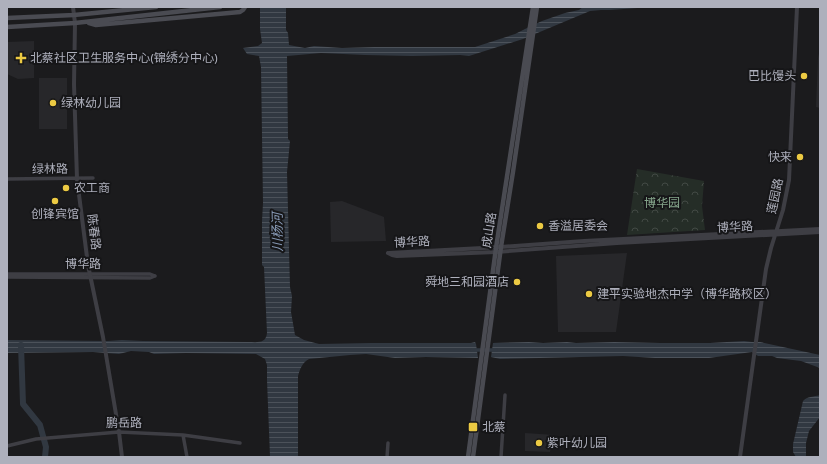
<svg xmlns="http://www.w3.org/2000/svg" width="827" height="464" viewBox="0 0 827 464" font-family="Overpass,'Noto Sans SC',sans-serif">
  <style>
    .built { fill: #27272a }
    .forest { fill: url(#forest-crowns) }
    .water { fill: url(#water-rules) }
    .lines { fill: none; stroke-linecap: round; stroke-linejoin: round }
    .canal { stroke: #313841; stroke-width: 3.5 }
    .river { stroke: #313841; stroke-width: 6 }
    .minor { stroke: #3e3e44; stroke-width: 3.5 }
    .tertiary { stroke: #3e3e44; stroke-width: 4 }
    .secondary { stroke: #4a4b52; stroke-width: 4.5 }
    .poi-dot { fill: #ecca43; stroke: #161618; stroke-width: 1.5 }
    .labels { text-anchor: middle; stroke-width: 4; stroke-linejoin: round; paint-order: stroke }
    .poi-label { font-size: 12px; fill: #aeb0bc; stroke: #161618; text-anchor: start }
    .street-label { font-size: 12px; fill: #aeb0bc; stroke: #161618 }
    .park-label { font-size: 12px; fill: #86a68c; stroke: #161618 }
    .water-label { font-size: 13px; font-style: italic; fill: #8799b5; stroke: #161618 }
  </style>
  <defs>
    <pattern id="forest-crowns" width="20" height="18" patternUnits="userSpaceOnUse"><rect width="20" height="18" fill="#252d27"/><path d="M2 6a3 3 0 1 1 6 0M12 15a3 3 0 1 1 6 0" fill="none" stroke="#424944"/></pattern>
    <pattern id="water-rules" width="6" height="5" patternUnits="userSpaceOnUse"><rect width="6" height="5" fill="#313841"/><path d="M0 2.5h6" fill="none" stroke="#4c525a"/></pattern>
  </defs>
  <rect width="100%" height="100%" fill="#1b1b1d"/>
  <!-- built -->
  <path class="built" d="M34 41V78L18 79 7 74V42Z
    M820 48V108L816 107 818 58Z
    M39 78H67V129H39Z
    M342 201 384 217 386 241 331 242 330 202Z
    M627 253 616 332H558L556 256Z
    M525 433 554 435 550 452 525 451Z"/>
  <!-- forest -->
  <path class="forest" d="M637 169 704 181 702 206 705 230 627 235Z"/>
  <!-- water -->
  <path class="water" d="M260 7H286V30L288 33 289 45 305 48 314 46 342 48 374 47H475L515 34 525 29 542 21 565 13 579 10 583 7H651L610 10H601L590 11 523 39 469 56 460 55 412 56 365 55 321 53 287 56 288 139 290 141 287 172 290 287 292 296 291 312 295 335 304 340 319 344 372 343H471L475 342 476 344 478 358 426 357 395 358 366 354 350 355 309 359C302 363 300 369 298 376V457H270L267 380V365L265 359 256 354 186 353 154 354 149 352 131 351 119 354 93 352 7 353V340L108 341 122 340 143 341 248 342C257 342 266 344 267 333L264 267 262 265V221L263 203 261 67 259 56 247 54 243 48 258 46 262 43 260 29Z
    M744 341 752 342H760L820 355V368L801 361 777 358 772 356H758L752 352 709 358H655L623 356 500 359 491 357 493 343 529 342 543 343 567 342 576 343 614 342 660 343H710Z
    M820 395V417L809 431 806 443V457H796L793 452V444L803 401C807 396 814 397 820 395Z"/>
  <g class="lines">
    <!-- canal -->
    <path class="canal" d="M472 350H496"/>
    <!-- river -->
    <path class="river" d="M21 345 23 404 40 425 46 447 45 457"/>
    <!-- minor -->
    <path class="minor" d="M7 179 93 178
      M7 274H150L155 276
      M7 277 150 278 155 276
      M183 435 187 457
      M7 446 36 439 119 432 183 435 240 443
      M387 457 388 443
      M501 457 505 395"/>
    <!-- tertiary -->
    <path class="tertiary" d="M73 7 75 23 74 84 77 179 88 265 103 337 119 432 122 457
      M388 253 392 255 397 256 496 252 617 243 820 232
      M389 253 501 247 584 241 820 229
      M740 457 766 269 771 248 783 210 789 180 797 7"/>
    <!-- secondary -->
    <path class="secondary" d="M7 18 74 15 156 7
      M89 23 96 25 240 12 243 10 245 7
      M7 27 75 23 220 7
      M468 457 496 248 533 7
      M473 457 501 247 513 172 537 7"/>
  </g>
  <!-- markers -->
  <g class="poi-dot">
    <path d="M19 52h4v4h4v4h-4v4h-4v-4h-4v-4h4z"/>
    <circle cx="804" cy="76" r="4"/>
    <circle cx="53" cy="103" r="4"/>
    <circle cx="800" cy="157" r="4"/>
    <circle cx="66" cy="188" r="4"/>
    <circle cx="55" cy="201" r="4"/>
    <circle cx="540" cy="226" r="4"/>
    <circle cx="517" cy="282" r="4"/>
    <circle cx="589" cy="294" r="4"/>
    <rect x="468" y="422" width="10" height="10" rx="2"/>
    <circle cx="539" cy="443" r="4"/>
  </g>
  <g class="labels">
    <!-- poi labels -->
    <g class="poi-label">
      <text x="30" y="62">北蔡社区卫生服务中心(锦绣分中心)</text>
      <text x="796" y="80" text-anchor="end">巴比馒头</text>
      <text x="61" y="107">绿林幼儿园</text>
      <text x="792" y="161" text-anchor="end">快来</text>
      <text x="74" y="192">农工商</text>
      <text x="55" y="218" text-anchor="middle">创锋宾馆</text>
      <text x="548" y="230">香溢居委会</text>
      <text x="509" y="286" text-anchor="end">舜地三和园酒店</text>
      <text x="597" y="298">建平实验地杰中学（博华路校区）</text>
      <text x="482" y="431">北蔡</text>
      <text x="547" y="447">紫叶幼儿园</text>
    </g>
    <!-- street labels -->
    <g class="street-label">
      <text transform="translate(50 169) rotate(-1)" y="4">绿林路</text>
      <text transform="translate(775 196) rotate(-78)" y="4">莲园路</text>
      <text transform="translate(735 227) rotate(-3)" y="4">博华路</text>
      <text transform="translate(489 230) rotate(-81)" y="4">成山路</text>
      <text transform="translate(94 232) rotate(83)" y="4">陈春路</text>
      <text transform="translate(412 242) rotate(-3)" y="4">博华路</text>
      <text x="83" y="268">博华路</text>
      <text x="124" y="427">鹏岳路</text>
    </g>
    <!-- park labels -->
    <g class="park-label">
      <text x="662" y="207">博华园</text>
    </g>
    <!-- water labels -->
    <g class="water-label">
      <text transform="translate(277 232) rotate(-91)" y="5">川杨河</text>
    </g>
  </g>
  <!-- border -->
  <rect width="827" height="464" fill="none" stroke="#aeb0bc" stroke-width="16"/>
</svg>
